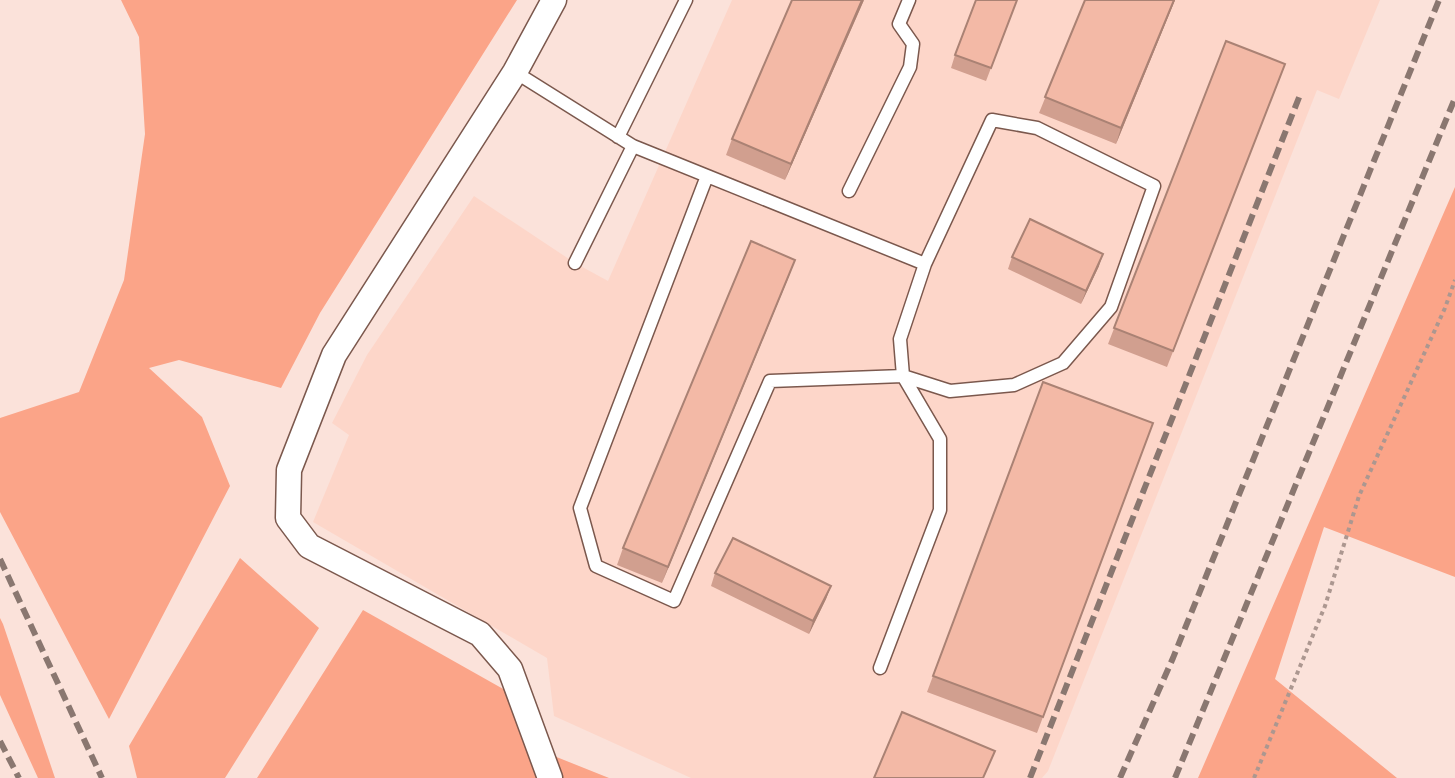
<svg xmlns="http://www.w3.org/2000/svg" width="1455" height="778" viewBox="0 0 1455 778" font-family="'Exo 2',sans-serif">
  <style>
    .built { fill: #fdd6c9 }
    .green { fill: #fba488 }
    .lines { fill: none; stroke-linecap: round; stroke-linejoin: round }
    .lane-casing { stroke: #7b584d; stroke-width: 15 }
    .street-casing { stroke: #7b584d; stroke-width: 27 }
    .path { stroke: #ac9790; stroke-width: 4; stroke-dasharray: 4 4; stroke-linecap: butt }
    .lane { stroke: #fff; stroke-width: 12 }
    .street { stroke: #fff; stroke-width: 24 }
    .rail { stroke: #8a7770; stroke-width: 6; stroke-dasharray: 12 6; stroke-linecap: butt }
    .wall { fill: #d19f8f }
    .shaded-wall { fill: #aa8274 }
    .building { fill: #f3b9a6; stroke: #aa8274; stroke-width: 2 }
  </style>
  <rect width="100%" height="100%" fill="#fbe2da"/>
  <!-- built -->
  <path class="built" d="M732 0H1380L1339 99 1317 90 1048 771 1042 778H691L554 716 547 658 313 522 349 435 332 423 367 355 474 196 575 263 608 281Z"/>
  <!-- green -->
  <path class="green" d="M121 0H517L320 313 281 388 179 360 149 368 202 417 230 486 109 719 0 512V418L79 392 124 280 145 134 139 37Z
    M1455 187V577L1324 527 1275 679 1397 778H1198Z
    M240 558 319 628 225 778H137L129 746Z
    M363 610 505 690 554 756 609 778H257Z
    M0 618 3 624 55 778H38L0 695Z"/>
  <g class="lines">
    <defs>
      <path id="lane" d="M515 72 633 146 925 264
        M618 137 686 0
        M707 176 580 508 596 566 674 601 770 381 903 376 950 391 1014 385 1063 363 1111 307 1154 186 1037 128 992 120 925 264 900 339 903 376 940 439V510L880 668
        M849 191 910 67 913 44 899 24 909 0
        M575 263 633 146"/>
      <path id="street" d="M550 778 510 669 480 634 309 546 288 518 289 470 334 355 515 72 554 0"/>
    </defs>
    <!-- lane casing -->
    <use href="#lane" class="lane-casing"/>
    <!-- street casing -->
    <use href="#street" class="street-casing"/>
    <!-- path -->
    <path class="path" d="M1254 778 1325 606 1359 496 1445 308 1455 280"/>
    <!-- lane -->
    <use href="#lane" class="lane"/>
    <!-- street -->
    <use href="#street" class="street"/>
    <!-- rail -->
    <path class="rail" d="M0 559 102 778
      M0 741 19 778
      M1030 778 1300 95
      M1120 778 1173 658 1439 0
      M1175 778 1455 98"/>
  </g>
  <!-- wall -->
  <path class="wall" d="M864 0 785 180 726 155 732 139Z
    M1017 0 986 81 951 68 955 55Z
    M1085 0H1175L1116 144 1039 113Z
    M1226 41 1285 64 1167 367 1108 344Z
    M1012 257 1099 266 1081 304 1008 269Z
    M789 276 662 583 617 565 623 548Z
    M1043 382 1153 423 1037 733 927 692Z
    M715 573 831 586 826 599 809 634 711 586Z"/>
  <!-- shaded-wall -->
  <path class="shaded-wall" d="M862 0H864L785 180 791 164Z
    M1174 0H1175L1116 144 1121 128Z
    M1103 254 1099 266 1081 304 1086 291Z
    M795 260 789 276 662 583 668 567Z
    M831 586 826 599 809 634 813 621Z"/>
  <!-- building -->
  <path class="building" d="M792 0H862L791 164 732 139Z
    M976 0H1017L991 68 955 55Z
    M1085 0H1174L1121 128 1045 97Z
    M1226 41 1285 64 1173 351 1114 328Z
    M1030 219 1103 254 1086 291 1012 257Z
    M751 241 795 260 668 567 623 548Z
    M1043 382 1153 423 1043 717 933 676Z
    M733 538 831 586 813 621 715 573Z
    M902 712 995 751 983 778H874Z"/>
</svg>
